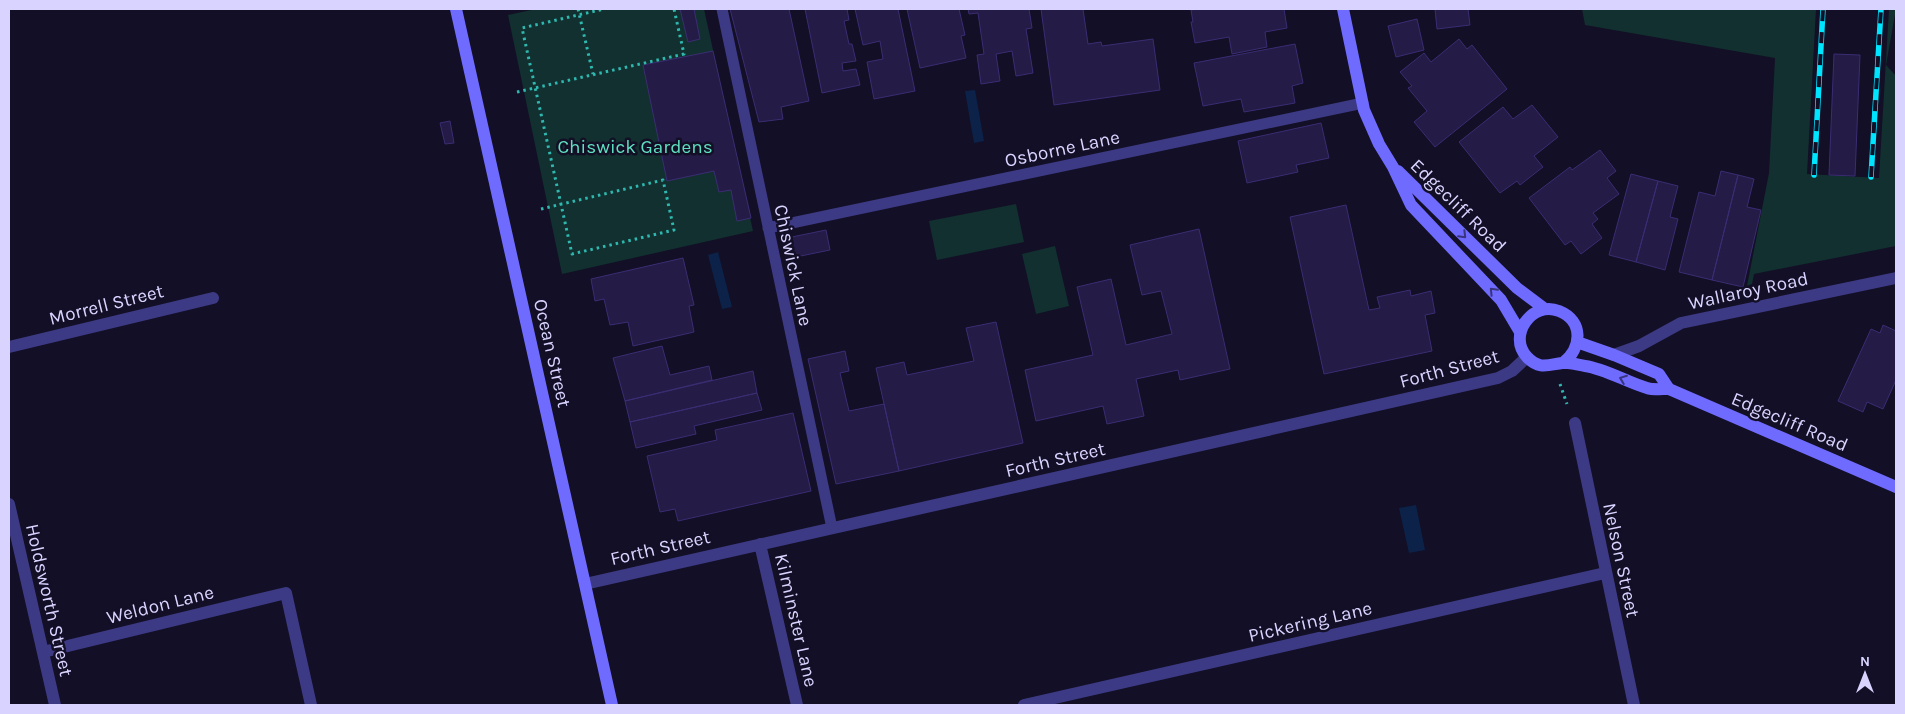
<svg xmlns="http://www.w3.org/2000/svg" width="1905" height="714" viewBox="0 0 1905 714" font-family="Karla,sans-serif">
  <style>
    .green { fill: #12302f }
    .water { fill: #0c2248 }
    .building { fill: #241b47; stroke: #3b2d73 }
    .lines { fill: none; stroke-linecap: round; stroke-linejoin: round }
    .path { stroke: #2fb8b0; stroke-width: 3; stroke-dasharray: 2.5 4; stroke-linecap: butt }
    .lane { stroke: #3d3a85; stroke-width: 11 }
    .street { stroke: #3d3a85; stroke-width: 12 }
    .secondary { stroke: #6f6bff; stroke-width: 12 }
    .rail-casing { stroke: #00e5ff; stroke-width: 5.5 }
    .rail { stroke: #130f26; stroke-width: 4; stroke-dasharray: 11; stroke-linecap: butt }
    .oneway { stroke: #38347d }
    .labels { text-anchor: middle; stroke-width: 5; stroke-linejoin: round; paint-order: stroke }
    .park-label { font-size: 19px; fill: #5fe0c0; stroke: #130f26 }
    .street-label { font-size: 19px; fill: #d9d4ff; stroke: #130f26 }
  </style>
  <rect width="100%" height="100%" fill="#130f26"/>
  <!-- green -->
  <path class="green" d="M536 9H704L753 231 562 274 508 15Z
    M1582 9H1816L1807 174 1879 178 1889 9H1896L1886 65 1896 76V246L1754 274 1752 284 1747 286 1769 173 1775 58 1585 25Z
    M1016 204 1024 242 937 260 929 221Z
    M1055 246 1069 306 1036 314 1022 254Z"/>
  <!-- water -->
  <path class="water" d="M975 90 984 141 974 143 965 91Z
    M718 252 732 307 722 309 708 255Z
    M1416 505 1425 550 1409 553 1399 508Z"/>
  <!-- building -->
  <path class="building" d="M680 9H694L700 39 688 42Z
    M730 9H789L809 101 781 107 783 119 759 122Z
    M805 9H847L849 20 844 21 849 44H852L856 61 842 63 843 71 856 69 860 85 822 93Z
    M855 9H898L915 91 874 99 867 62 883 59 880 41 863 45Z
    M907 9H959L965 35 961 36 966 58 920 68Z
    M968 9H1029L1032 28 1026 29 1033 73 1016 76 1012 51 996 54 1000 81 981 84 977 55 984 54 978 13 969 14Z
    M1041 9H1083L1088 44 1101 42 1102 46 1153 39 1160 90 1054 105Z
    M1199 9H1284L1287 28 1265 32 1267 47 1232 54 1229 37 1195 43 1191 22H1193L1191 10Z
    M1435 9H1468L1470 25 1437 29Z
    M1417 19 1424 50 1396 57 1388 26Z
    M1459 39 1467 49 1472 45 1507 89 1435 147 1414 122 1427 111 1408 88 1412 86 1400 72 1424 53 1431 62Z
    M1295 44 1303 83 1292 86 1295 103 1244 112 1241 99 1203 106 1194 63Z
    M713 51 751 218 737 221 731 190 719 192 714 171 667 181 643 65Z
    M1834 54 1860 55 1855 176 1829 175Z
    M1532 105 1558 137 1534 156 1543 167 1520 185 1517 181 1500 193 1459 142 1503 107 1513 119Z
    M450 121 454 143 445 144 440 123Z
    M1321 123 1329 158 1296 165 1298 172 1247 183 1238 141Z
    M1600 150 1616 171 1607 178 1619 194 1593 213 1598 219 1592 224 1602 238 1581 254 1571 241 1565 245 1529 198 1570 167 1572 170Z
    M1721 171 1738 175 1712 280 1679 272 1699 192 1715 196Z
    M1631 174 1658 181 1636 262 1609 255Z
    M1738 175 1754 179 1747 207 1761 210 1743 287 1712 280Z
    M1658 181 1678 186 1670 217 1678 219 1665 270 1636 262Z
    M1346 205 1369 310 1380 308 1377 297 1410 290 1411 296 1431 291 1435 313 1425 315 1432 351 1324 374 1290 217Z
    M1199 229 1230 369 1180 380 1178 370 1136 379 1144 416 1107 424 1103 406 1036 421 1025 370 1093 355 1077 287 1111 279 1126 345 1172 334 1161 291 1142 295 1130 245Z
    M826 230 830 250 786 259 782 239Z
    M683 258 694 305 689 306 694 332 633 346 628 322 610 325 604 299 595 301 591 279Z
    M996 322 1023 443 899 471 876 368 904 362 907 375 974 361 966 328Z
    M1883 325 1896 331V380L1883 409 1867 402 1863 412 1838 401 1871 329 1880 333Z
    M662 346 670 375 709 366 712 380 625 401 613 358Z
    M845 351 849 371 840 373 849 411 884 404 899 471 836 484 808 359Z
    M753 371 757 393 630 422 625 401Z
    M757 393 762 410 694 426 696 434 636 448 630 422Z
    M793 413 811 491 678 521 675 509 660 512 647 456 717 440 715 430Z"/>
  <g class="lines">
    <!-- path -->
    <path class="path" d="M578 9 593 74
      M517 92 684 54 674 9
      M541 209 663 180 674 230 572 254 522 28 604 9
      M1560 384 1567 404"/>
    <!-- lane -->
    <path class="lane" d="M722 9 832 528
      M768 228 1363 103"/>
    <!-- street -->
    <path class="street" d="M9 347 213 298
      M1614 355 1639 346 1681 323 1896 278
      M1575 423 1634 705
      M9 504 55 705
      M760 544 797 705
      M585 584 1498 378 1512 371 1527 357
      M43 652 286 593 311 705
      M1024 705 1605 573"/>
    <!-- secondary -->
    <path class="secondary" d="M456 9 612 705
      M1343 9 1364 110 1379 144 1393 167 1411 205 1501 300 1520 332
      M1398 171 1517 288 1545 309
      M1577 342 1614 355 1659 374 1669 389
      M1563 363C1582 348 1584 321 1559 311 1532 300 1507 336 1527 357 1539 370 1548 365 1562 363 1569 362 1578 365 1585 366 1606 369 1626 382 1647 388 1653 390 1662 389 1669 389L1896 487"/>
    <defs>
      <path id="rail" d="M1814 175 1823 9
        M1871 177 1881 9"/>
    </defs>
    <!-- rail casing -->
    <use href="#rail" class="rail-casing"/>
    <!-- rail -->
    <use href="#rail" class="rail"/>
  </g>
  <!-- one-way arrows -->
  <defs><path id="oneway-chevron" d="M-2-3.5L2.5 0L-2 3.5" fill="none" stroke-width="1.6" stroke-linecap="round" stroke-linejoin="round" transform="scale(1.25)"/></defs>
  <g class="oneway">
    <use href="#oneway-chevron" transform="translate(1463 235) rotate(45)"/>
    <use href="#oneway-chevron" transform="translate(1493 291) rotate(-134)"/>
    <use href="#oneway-chevron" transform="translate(1623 379) rotate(-159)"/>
  </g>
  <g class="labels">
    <!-- park labels -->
    <g class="park-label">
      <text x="635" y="153">Chiswick Gardens</text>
    </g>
    <!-- street labels -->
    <g class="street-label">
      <text transform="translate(1062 148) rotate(-12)" y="7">Osborne Lane</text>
      <text transform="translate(1459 205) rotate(44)" y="7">Edgecliff Road</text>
      <text transform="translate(794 265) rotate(78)" y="7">Chiswick Lane</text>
      <text transform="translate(1748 290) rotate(-12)" y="7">Wallaroy Road</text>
      <text transform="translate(106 304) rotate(-14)" y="7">Morrell Street</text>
      <text transform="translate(553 353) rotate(77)" y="7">Ocean Street</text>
      <text transform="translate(1449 368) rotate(-15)" y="7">Forth Street</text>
      <text transform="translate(1790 421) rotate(23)" y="7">Edgecliff Road</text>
      <text transform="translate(1055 459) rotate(-13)" y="7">Forth Street</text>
      <text transform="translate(660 547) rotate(-13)" y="7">Forth Street</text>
      <text transform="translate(1622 560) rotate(78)" y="7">Nelson Street</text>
      <text transform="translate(50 600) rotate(77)" y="7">Holdsworth Street</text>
      <text transform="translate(160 604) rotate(-14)" y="7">Weldon Lane</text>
      <text transform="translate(797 620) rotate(77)" y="7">Kilminster Lane</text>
      <text transform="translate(1310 621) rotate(-13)" y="7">Pickering Lane</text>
    </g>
  </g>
  <!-- border -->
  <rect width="1905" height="714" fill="none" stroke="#d9d4ff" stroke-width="20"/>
  <!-- north arrow -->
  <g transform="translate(1865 674)" stroke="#130f26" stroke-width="4" paint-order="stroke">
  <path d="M0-4L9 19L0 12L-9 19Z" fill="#d9d4ff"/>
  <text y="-8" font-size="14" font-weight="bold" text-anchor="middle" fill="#d9d4ff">N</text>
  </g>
</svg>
